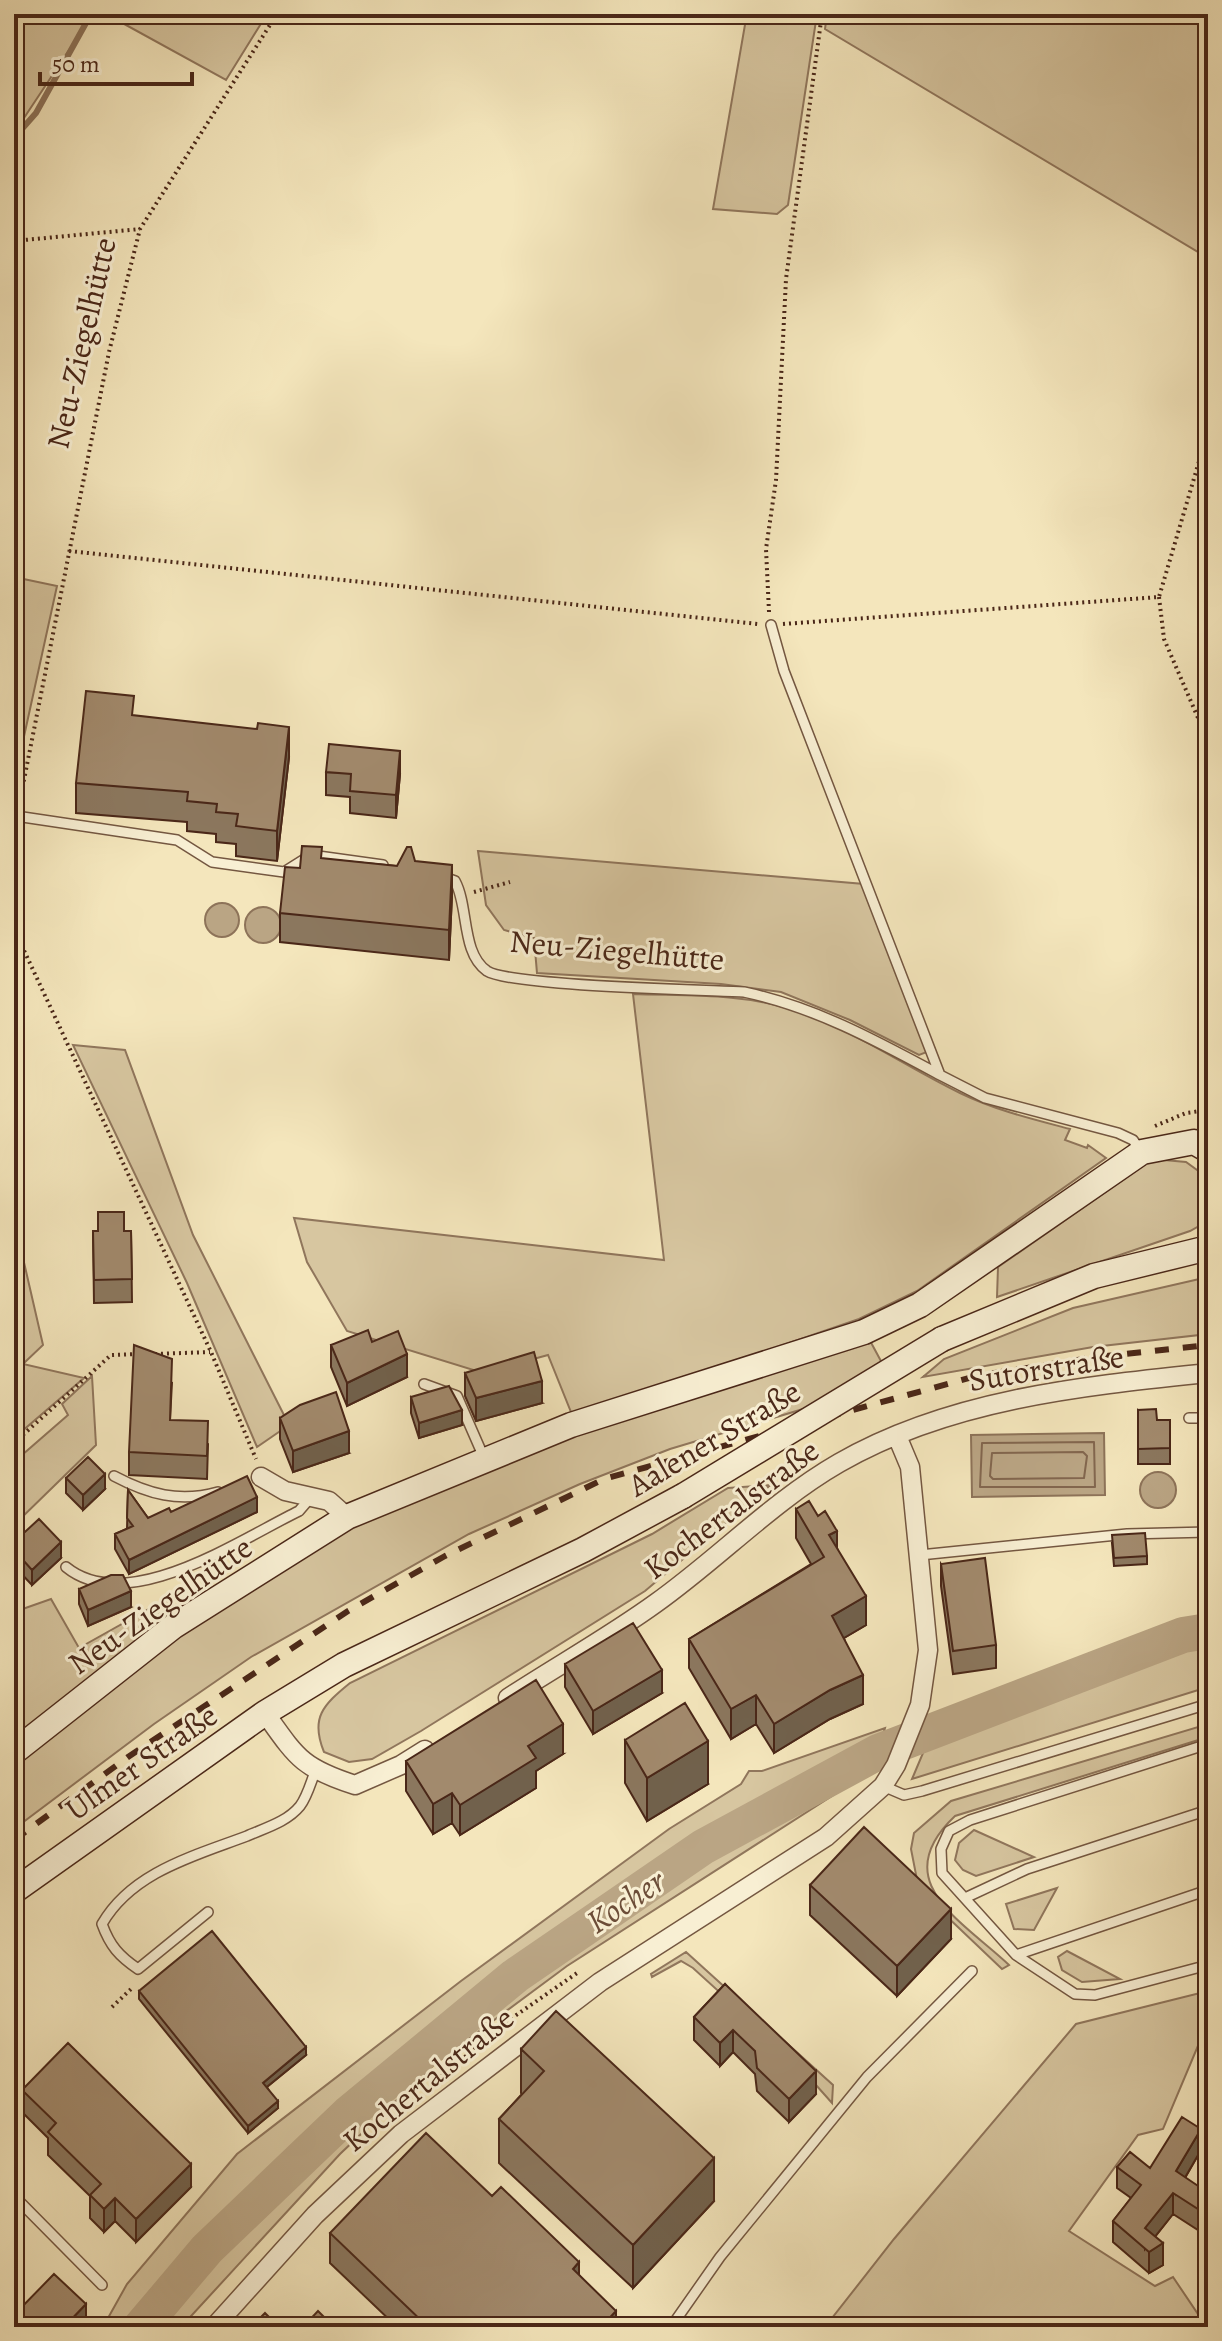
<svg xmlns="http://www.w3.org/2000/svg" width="1222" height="2341" viewBox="0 0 1222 2341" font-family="Alegreya,serif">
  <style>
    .green { fill: #d7c6a0; stroke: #90765c; stroke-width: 2 }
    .water { fill: #baa584; stroke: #8d7359; stroke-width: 2 }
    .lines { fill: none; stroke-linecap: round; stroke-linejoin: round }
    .shore { stroke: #82664e; stroke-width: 2 }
    .stream { stroke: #8d7359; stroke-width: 6 }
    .river { stroke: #baa584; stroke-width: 36 }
    .lane-casing { stroke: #745741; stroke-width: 12 }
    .street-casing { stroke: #745741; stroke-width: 21 }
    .secondary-casing { stroke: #4a2718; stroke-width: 27 }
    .path { stroke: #4a2718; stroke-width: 4; stroke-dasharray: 2 4; stroke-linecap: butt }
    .lane { stroke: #f8efd3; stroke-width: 9 }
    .street { stroke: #f8efd3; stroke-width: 18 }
    .secondary { stroke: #f8efd3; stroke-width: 24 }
    .rail { stroke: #4a2718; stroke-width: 6; stroke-dasharray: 14 14; stroke-linecap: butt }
    .secondary-bridge-casing { stroke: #4a2718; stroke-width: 27; stroke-linecap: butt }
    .secondary-bridge { stroke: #f8efd3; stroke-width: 24 }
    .wall { fill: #8b775e; stroke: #4a2718; stroke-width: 2 }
    .shaded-wall { fill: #71614c; stroke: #4a2718; stroke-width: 2 }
    .building { fill: #a28a6d; stroke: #4a2718; stroke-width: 2 }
    .labels { text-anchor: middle; stroke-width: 6; stroke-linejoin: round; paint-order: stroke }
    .street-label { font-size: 32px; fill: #4a2718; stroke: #f8efd3 }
    .water-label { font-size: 34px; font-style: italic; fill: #6c4d38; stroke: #f8efd3 }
  </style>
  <rect width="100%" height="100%" fill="#f4e6bc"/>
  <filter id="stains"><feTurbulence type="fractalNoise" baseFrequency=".0025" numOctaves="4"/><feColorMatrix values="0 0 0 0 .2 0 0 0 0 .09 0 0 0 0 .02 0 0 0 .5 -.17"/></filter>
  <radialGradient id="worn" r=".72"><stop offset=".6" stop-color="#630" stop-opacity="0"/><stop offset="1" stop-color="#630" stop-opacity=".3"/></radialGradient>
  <!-- green -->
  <path class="green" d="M14 14H93L14 133Z
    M106 14H267L226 80Z
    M627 14H817L788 205 777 214 713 209 746 19Z
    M827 14H1208V258L825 29Z
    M14 577 57 586 14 782Z
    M478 851 864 884 927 1052 919 1055 850 1020 781 992 721 984 537 973 534 938 504 930 486 905Z
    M633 994C685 996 740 993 790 1009 850 1027 904 1066 960 1093 995 1110 1032 1119 1070 1129L1065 1140 1087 1148 1088 1145 1106 1158 917 1291 859 1319 573 1417 548 1355 483 1373 347 1331 307 1262 294 1218 664 1260Z
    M73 1045 125 1050 193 1235 289 1425 257 1447 187 1283Z
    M1153 1159 1186 1162 1208 1178V1221L1190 1231 997 1297 998 1267Z
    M14 1219 43 1345 23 1364 84 1378 14 1438Z
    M1208 1277V1334L1093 1347 923 1377 944 1359 1073 1308Z
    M868 1337 882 1363 813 1406 670 1449 580 1484 469 1534 251 1657 154 1724 14 1829V1761L180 1632 353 1524 575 1433Z
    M92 1376 96 1445 14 1525V1462L68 1415 62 1404Z
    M771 1485 645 1591 421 1731 372 1759 349 1762 324 1752C310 1718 323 1705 350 1683L652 1534 728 1488Z
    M172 1596 174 1626 14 1759V1612L51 1599 79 1648Z
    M1208 1616V1687L912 1779 939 1715 1193 1618Z
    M1208 1724V1737L955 1816C886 1881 961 1920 1009 1965L1002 1969 919 1890 911 1849 914 1833 951 1801Z
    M885 1728 881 1743 849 1785 567 1966 435 2064 340 2154 181 2327H103L127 2284 237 2154 461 1981 669 1829 741 1784 749 1771H762Z
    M974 1830 1034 1857 976 1876 963 1870 955 1860 959 1843Z
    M1057 1888 1034 1930 1014 1929 1006 1904Z
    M1067 1951 1120 1979 1082 1982 1062 1970 1058 1957Z
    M686 1952 833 2085 832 2103 791 2057 693 1968 681 1961 652 1977 651 1974Z
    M1208 1991V2036L1200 2041 1163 2129 1138 2135 1069 2231 1155 2286 1173 2277 1202 2320 1208 2318V2327H825L894 2239 1076 2024Z"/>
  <!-- water -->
  <path class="water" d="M205 920a17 17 0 1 1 34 0a17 17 0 1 1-34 0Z
    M245 925a18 18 0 1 1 36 0a18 18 0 1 1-36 0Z
    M1104 1433 1105 1495 972 1497 971 1435Z
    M1140 1490a18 18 0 1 1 36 0a18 18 0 1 1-36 0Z"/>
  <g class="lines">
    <!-- shore -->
    <path class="shore" d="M1094 1442 1095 1487H980L982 1443Z
      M1083 1452 1087 1456 1084 1478 993 1479 990 1476 992 1453Z"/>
    <!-- stream -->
    <path class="stream" d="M14 138 36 113 91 14"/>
    <!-- river -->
    <path class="river" d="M141 2327 207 2249 348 2114 515 1976 703 1847 878 1752 1183 1635 1208 1631"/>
    <defs>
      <path id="lane" d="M771 625 784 671 940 1075 985 1098 1118 1133 1133 1140 1140 1150
        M16 816 177 840 212 862 284 872 311 855 383 865
        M441 876 455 881C469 907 461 953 487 971 510 986 703 990 744 992 815 1007 877 1041 940 1075
        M424 1384 457 1396 485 1460
        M1189 1418H1208
        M114 1476C148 1494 179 1503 218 1492
        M920 1555 1127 1534 1208 1532
        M66 1567C127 1617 239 1540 299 1511L311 1497
        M1208 1744 970 1820 949 1831 941 1849 942 1873 1016 1955 1075 1994 1095 1995 1208 1965
        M883 1786 904 1795 922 1791 1208 1704
        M965 1898 1027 1869 1208 1810
        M208 1912 138 1969C119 1956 110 1946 102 1924 132 1872 194 1856 247 1836 265 1828 287 1822 300 1806 307 1797 311 1782 315 1772
        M1016 1955 1208 1890
        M14 2196 102 2285
        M671 2327 720 2257 867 2077 972 1971"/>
      <path id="street" d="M261 1477 285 1491 329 1501 347 1517
        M508 1698C557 1666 609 1637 656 1603 718 1559 773 1501 839 1463 950 1399 1083 1386 1208 1373
        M265 1713C297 1758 302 1768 355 1785L401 1765 425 1750
        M214 2327 315 2215 401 2134 600 1982 826 1837 883 1786 896 1765 920 1705 928 1650 910 1467 897 1436"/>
      <path id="secondary" d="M942 1339 1094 1276 1208 1248
        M14 1752 174 1626 347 1517 571 1425 864 1332 920 1305 1142 1152 1194 1142 1208 1150
        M14 1891 265 1713 344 1665 583 1550 683 1496"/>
    </defs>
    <!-- lane casing -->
    <use href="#lane" class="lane-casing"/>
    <!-- street casing -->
    <use href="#street" class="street-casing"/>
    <!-- secondary casing -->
    <use href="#secondary" class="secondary-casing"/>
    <!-- path -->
    <path class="path" d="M14 241 140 229
      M69 551 758 624
      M1159 597 1164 639 1208 741
      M769 612 766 549 776 480 786 279 822 14
      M783 624 1159 597 1208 431
      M19 805 109 352 140 229 277 14
      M474 892 510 882
      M14 929 211 1352 256 1459
      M1155 1126 1186 1113 1208 1110
      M155 1354 210 1352
      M14 1443 111 1355 138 1354
      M112 2007 131 1989
      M437 2080 512 2018 580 1971
      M189 2327 195 2319"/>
    <!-- lane -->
    <use href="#lane" class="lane"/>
    <!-- street -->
    <use href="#street" class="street"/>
    <!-- secondary -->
    <use href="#secondary" class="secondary"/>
    <!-- rail -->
    <path class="rail" d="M14 1840 128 1757 348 1611 445 1556 604 1479 976 1376 1096 1357 1208 1345"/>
    <defs>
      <path id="secondary-bridge" d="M683 1496 942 1339"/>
    </defs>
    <!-- secondary-bridge casing -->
    <use href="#secondary-bridge" class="secondary-bridge-casing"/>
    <!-- secondary-bridge -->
    <use href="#secondary-bridge" class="secondary-bridge"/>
  </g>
  <!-- wall -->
  <path class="wall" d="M1208 625V649L1206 644V626Z
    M134 716 289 757 277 861 236 856V844L216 842V834L187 831V822L76 813V783Z
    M326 772 400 774 396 818 350 813V797L326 795Z
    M322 859 397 866 415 861 452 895 449 960 280 942V913L300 868Z
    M93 1231H131L132 1302 94 1303Z
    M372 1342 407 1377 347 1406 331 1367V1345Z
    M465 1373 542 1403 476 1421 465 1396Z
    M172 1382 170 1420 208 1444 207 1479 129 1475V1452Z
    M411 1397 462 1425 419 1438 411 1413Z
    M1138 1410 1157 1420H1170V1464H1138Z
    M280 1418 349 1453 293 1472 280 1439Z
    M66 1478 105 1489 83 1510 66 1493Z
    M128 1490 148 1518 171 1512H257L129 1574 115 1549V1534L127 1529Z
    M796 1509 837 1548 866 1625 844 1638 863 1704 830 1719 774 1753 756 1724 731 1739 689 1668V1639L811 1564 796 1538Z
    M14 1542 61 1558 32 1585 14 1566Z
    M1112 1543 1147 1556V1564L1114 1566Z
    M941 1564 996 1645V1668L953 1674 941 1586Z
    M79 1589 131 1607 88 1626 79 1604Z
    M565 1664 662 1693 593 1734 565 1687Z
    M625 1740 708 1784 647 1821 625 1783Z
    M563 1754 536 1771V1788L460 1835 452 1823 433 1834 406 1791V1761Z
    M810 1885 951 1939 897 1996 810 1915Z
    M725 1984 816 2094 789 2122 757 2091 755 2074 733 2052 720 2066 694 2040V2017Z
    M139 1991 306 2055 267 2087 278 2108 248 2133 139 1999Z
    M521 2049 714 2201 633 2288 499 2163V2119L522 2094 521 2093Z
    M22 2090 191 2187 136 2242 115 2221 104 2232 90 2218V2196L48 2155V2138L22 2112Z
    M1201 2150 1185 2178 1207 2213 1198 2230 1173 2214 1155 2237 1163 2265 1149 2273 1113 2242V2221L1131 2198 1117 2188V2167L1150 2168Z
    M492 2196 579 2275 616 2327H397L330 2263V2233Z"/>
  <!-- shaded-wall -->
  <path class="shaded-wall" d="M289 727V757L277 861V831Z
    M400 751V774L396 818V795Z
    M452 865V895L449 960V930Z
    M407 1354V1377L347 1406V1383Z
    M542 1381V1403L476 1421V1398Z
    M462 1410V1425L419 1438V1423Z
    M349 1431V1453L293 1472V1451Z
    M105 1474V1489L83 1510V1495Z
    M257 1497V1512L129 1574V1560Z
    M837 1531V1560L829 1535Z
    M61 1542V1558L32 1585V1570Z
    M131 1591V1607L88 1626V1610Z
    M866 1596V1625L832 1645V1616Z
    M662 1670V1693L593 1734V1711Z
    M863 1675V1704L830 1719 774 1753V1724L830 1690Z
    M756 1695V1724L731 1739V1709Z
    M563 1724V1754L536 1771V1788L460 1835V1805L528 1746Z
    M708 1741V1784L647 1821V1778Z
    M452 1793V1823L433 1834V1804Z
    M951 1909V1939L897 1996V1966Z
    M733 2030V2052L720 2066V2043Z
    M306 2047V2055L263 2090V2083Z
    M816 2071V2094L789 2122V2099Z
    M278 2101V2108L248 2133V2126Z
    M1201 2129V2150L1176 2193V2171Z
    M714 2158V2201L633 2288V2245Z
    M191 2164V2187L136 2242V2219Z
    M1207 2192V2213L1198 2230V2209Z
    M1173 2193V2214L1145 2249V2228Z
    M115 2198V2221L104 2232V2209Z
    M1163 2243V2265L1149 2273V2252Z
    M579 2262V2292L573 2269Z
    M86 2304V2327H64Z
    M616 2311V2327H601Z"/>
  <!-- building -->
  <path class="building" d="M86 691 134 696 132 715 257 729 258 723 289 727 277 831 236 826 238 814 216 812 217 804 187 801 188 792 76 783Z
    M329 744 400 751 396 795 350 791 351 774 326 772Z
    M302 846 322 847 321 858 397 866 407 847H411L415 861 452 865 449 930 280 913 285 867 300 868Z
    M98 1212H124V1231H131L132 1279 94 1280 93 1231H98Z
    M368 1330 372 1342 398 1331 407 1354 347 1383 331 1345Z
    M134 1345 172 1359 170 1420 208 1421 207 1456 129 1452Z
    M534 1352 542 1381 476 1398 465 1373Z
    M449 1386 462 1410 419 1423 411 1397Z
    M336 1392 349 1431 293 1451 280 1418 300 1405Z
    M1156 1409 1157 1420H1170V1448L1138 1449V1410Z
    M88 1457 105 1474 83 1495 66 1478Z
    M247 1476 257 1497 129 1560 115 1534 133 1526 127 1518 128 1490 148 1518 169 1508 171 1512Z
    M809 1501 818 1516 825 1511 837 1531 829 1535 866 1596 832 1616 863 1675 830 1690 774 1724 756 1695 731 1709 689 1639 824 1557 796 1509Z
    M39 1519 61 1542 32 1570 14 1550V1542Z
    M1145 1533 1147 1556 1114 1558 1112 1535Z
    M985 1558 996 1645 953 1651 941 1564Z
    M111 1575H123L131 1591 88 1610 79 1589Z
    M633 1623 662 1670 593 1711 565 1664Z
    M536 1680 563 1724 528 1746 536 1758 460 1805 452 1793 433 1804 406 1761Z
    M685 1703 708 1741 647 1778 625 1740Z
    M864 1827 951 1909 897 1966 810 1885Z
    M212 1931 306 2047 263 2083 278 2101 248 2126 139 1991Z
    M725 1984 816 2071 789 2099 757 2068 755 2051 733 2030 720 2043 694 2017Z
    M556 2011 714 2158 633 2245 499 2119 544 2071 521 2049Z
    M68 2043 191 2164 136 2219 115 2198 104 2209 90 2195 101 2184 48 2132 56 2123 22 2090Z
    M1182 2117 1201 2129 1176 2171 1207 2192 1198 2209 1173 2193 1145 2228 1163 2243 1149 2252 1113 2221 1141 2185 1117 2167 1130 2152 1150 2168Z
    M426 2133 492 2196 501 2187 579 2262 573 2269 616 2311 601 2327H428L330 2233Z
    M54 2274 86 2304 64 2327H14V2315Z
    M318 2311 334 2327H303Z
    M265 2313 279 2327H251Z"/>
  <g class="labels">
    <!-- street labels -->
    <g class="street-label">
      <text transform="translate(81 343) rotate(-77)" y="11">Neu-Ziegelhütte</text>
      <text transform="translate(617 950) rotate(5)" y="11">Neu-Ziegelhütte</text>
      <text transform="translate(1046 1368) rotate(-9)" y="11">Sutorstraße</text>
      <text transform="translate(714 1438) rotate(-31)" y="11">Aalener Straße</text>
      <text transform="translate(731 1509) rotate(-37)" y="11">Kochertalstraße</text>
      <text transform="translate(160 1605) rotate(-35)" y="11">Neu-Ziegelhütte</text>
      <text transform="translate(141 1762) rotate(-35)" y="11">Ulmer Straße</text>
      <text transform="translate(428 2079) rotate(-39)" y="11">Kochertalstraße</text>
    </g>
    <!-- water labels -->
    <g class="water-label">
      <text transform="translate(625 1901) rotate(-34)" y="12">Kocher</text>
    </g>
  </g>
  <!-- margin -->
  <rect width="1222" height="2341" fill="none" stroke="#f4e6bc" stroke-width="48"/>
  <rect x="16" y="16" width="1190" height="2309" fill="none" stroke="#4a2718" stroke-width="4"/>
  <rect x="24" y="24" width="1174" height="2293" fill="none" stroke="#4a2718" stroke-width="2"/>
  <!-- scale -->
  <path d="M40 72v12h152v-12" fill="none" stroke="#4a2718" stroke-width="4"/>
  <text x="52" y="72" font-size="24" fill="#4a2718" stroke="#f8efd3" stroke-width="6" paint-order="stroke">50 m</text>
  <rect width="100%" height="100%" filter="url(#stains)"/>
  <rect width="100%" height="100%" fill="url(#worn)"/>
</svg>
